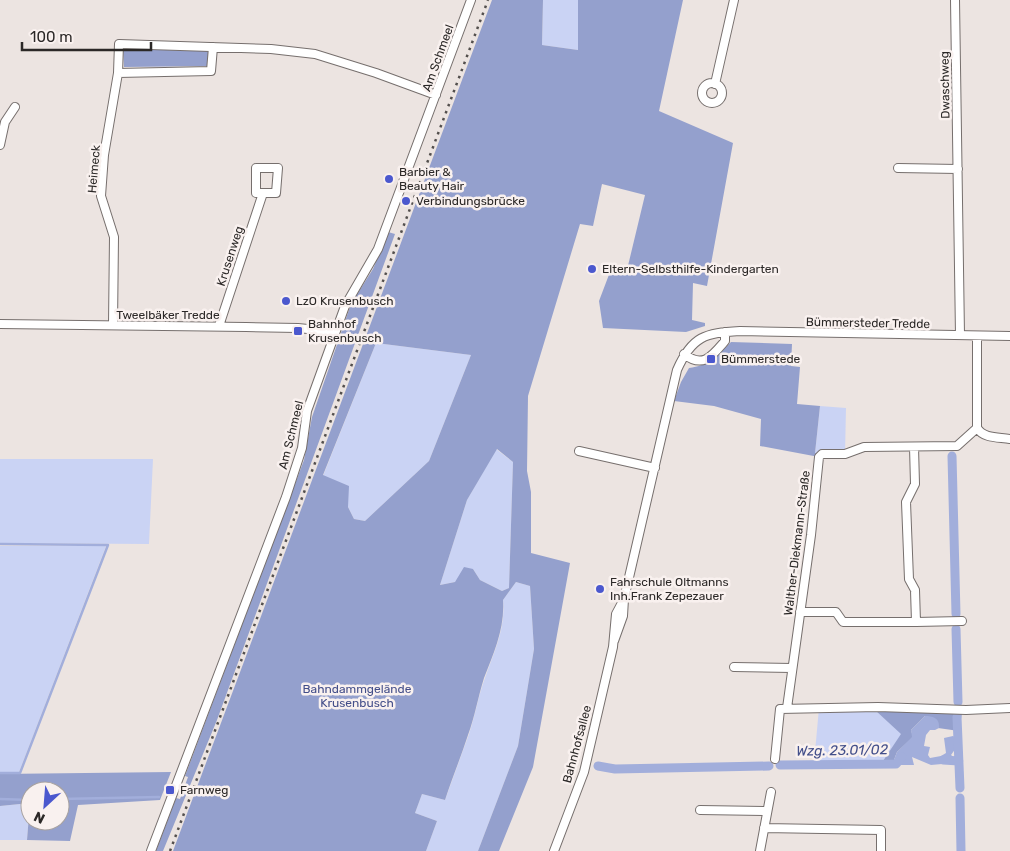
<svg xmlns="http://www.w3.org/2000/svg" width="1010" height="851" viewBox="0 0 1010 851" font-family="Rubik,sans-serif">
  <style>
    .green { fill: #cad3f4 }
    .forest { fill: #94a0cd; fill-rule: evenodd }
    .water { fill: #a2aedb }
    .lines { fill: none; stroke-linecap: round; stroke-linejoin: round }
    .stream { stroke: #a2aedb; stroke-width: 2.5 }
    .canal { stroke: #a2aedb; stroke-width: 9 }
    .minor-casing { stroke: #766f6d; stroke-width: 10 }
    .minor { stroke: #fff; stroke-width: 8 }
    .rail { stroke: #534f4d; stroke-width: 2.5; stroke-dasharray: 2.5 5; stroke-linecap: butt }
    .poi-dot { fill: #4b58ce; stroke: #f9f1ef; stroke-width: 2 }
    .labels { text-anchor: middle; stroke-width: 5; stroke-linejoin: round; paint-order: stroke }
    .street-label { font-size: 12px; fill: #2b2827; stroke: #f9f1ef }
    .poi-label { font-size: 12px; fill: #2b2827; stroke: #f9f1ef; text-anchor: start }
    .park-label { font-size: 12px; fill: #434e89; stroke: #f9f1ef }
    .water-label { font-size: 14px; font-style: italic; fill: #434f8a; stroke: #f9f1ef }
  </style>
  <rect width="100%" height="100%" fill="#ece4e1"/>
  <!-- green -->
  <path class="green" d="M543 0H578V50L542 45Z
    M376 343 471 355 429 461 365 521 354 519 348 507 323 476Z
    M820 406 846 408 845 454 815 453Z
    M496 449 513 462 509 588 502 591 480 580 473 569 455 582 440 585 467 500Z
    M0 459H153L149 544 0 543Z
    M0 546H106L19 772H0Z
    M516 582 530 586 534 649 518 746 478 851H426L437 821 415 813 422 794 445 800C453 778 461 756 469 734 475 716 478 697 485 678 494 652 506 628 503 600Z
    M819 708 876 711 902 734 881 764 814 763Z
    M30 803 27 840H0V806Z"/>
  <!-- forest -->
  <path class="forest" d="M492 0H543L542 45 578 50V0H683L659 111 733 143 707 286 693 283 692 320 705 323V326L686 332 603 328 599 301 610 272 626 274 645 195 602 184 593 226 580 224 528 396 527 471 531 492V553L570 563 533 767 499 851H478L518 746 534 649 530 586 516 582 503 600C505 628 494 652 484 678 478 697 475 716 468 735 461 757 452 778 445 800L422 794 415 813 437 821 426 851H173ZM376 343 471 355 429 461 365 521 354 519 348 507 349 486 323 475ZM497 449 513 462 509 588 502 591 480 580 473 569 464 567 455 582 440 585 467 500Z
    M123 49 210 51 208 66 124 67Z
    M388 232 395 234 217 720 163 851H156L176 798 180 799 188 777 185 776 304 460 312 417 351 304 373 269Z
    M731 342 792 344 791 366 800 367 797 404 820 406 815 453 822 454 819 457 760 446 761 419 714 406 674 401 681 382 689 368C708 366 718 355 731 342Z
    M876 711 962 713 959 731 938 728 925 716 911 730 913 737 897 752 892 765 881 764 901 734Z
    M171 772 160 800 78 805 70 841 27 840 30 803 0 806V774ZM30 791H60V821H30Z"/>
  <!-- water -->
  <path class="water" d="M925 716C933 716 940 718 939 728L935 730H930L926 735 924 746 930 747 928 755 930 758 941 756 946 753 944 738 953 736 957 739 955 742 958 745 951 755 956 759 953 763 931 765 912 757 914 765H892L897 752 912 737 911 730Z"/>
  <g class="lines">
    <!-- stream -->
    <path class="stream" d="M0 544 108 545 20 773H0
      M0 799 30 800
      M60 799 159 797"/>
    <!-- canal -->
    <path class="canal" d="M952 456 956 614
      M956 629 958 702
      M957 717 960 788
      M943 760 959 761
      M780 765 896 764 902 757
      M598 766 615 769 769 766
      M960 798 961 851"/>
    <defs>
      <path id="minor" d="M955 0 960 335
        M118 73 211 71 213 47
        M702 93a10 10 0 1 1 20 0a10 10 0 1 1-20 0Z
        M715 84 734 0
        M0 145 5 122 15 107
        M898 168 958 169
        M0 324 246 327 298 328 327 331 335 334
        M113 325 114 237 101 196 104 155 118 73 119 44 271 49 315 54 376 73 436 95
        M219 326 263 193H276L278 168H256V193H263
        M977 336V428C984 439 999 437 1010 439
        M684 354C703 369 712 356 725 341V332
        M914 447 915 484 906 502 909 579 915 590 916 622 962 621
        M579 451 655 468
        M800 612H836L843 622H916
        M614 641 623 616 624 599 677 370C692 336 705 333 740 331L1010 336
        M734 667 792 668
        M787 708 811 535 819 457 822 454H845L864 447 957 446 977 428
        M775 759 780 709 878 707 966 710 1010 708
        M700 810 767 811
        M764 828 881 830V851
        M151 851 286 497 302 448 307 411 345 306 378 249 471 0
        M554 851 584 772 613 647 616 614 623 601
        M760 851 771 792"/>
    </defs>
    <!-- minor casing -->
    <use href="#minor" class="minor-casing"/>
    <!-- minor -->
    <use href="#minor" class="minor"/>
    <!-- rail -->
    <path class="rail" d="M170 851 488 0"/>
  </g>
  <!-- markers -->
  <g class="poi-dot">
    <circle cx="389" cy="179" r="5"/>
    <circle cx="406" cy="201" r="5"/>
    <circle cx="592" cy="269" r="5"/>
    <circle cx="286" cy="301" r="5"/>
    <rect x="293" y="326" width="10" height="10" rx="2.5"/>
    <rect x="706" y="354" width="10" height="10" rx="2.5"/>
    <circle cx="600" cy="589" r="5"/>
    <rect x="165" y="785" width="10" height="10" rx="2.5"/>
  </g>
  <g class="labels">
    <!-- street labels -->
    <g class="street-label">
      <text transform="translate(438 58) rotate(-70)" y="4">Am Schmeel</text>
      <text transform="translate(945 85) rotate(-91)" y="4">Dwaschweg</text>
      <text transform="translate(94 169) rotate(-85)" y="4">Heimeck</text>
      <text transform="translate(230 256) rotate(-72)" y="4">Krusenweg</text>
      <text x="168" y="319">Tweelbäker Tredde</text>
      <text transform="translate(868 323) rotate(1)" y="4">Bümmersteder Tredde</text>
      <text transform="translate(291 435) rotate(-76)" y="4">Am Schmeel</text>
      <text transform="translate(797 543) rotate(-83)" y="4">Walther-Diekmann-Straße</text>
      <text transform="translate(577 744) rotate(-75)" y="4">Bahnhofsallee</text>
    </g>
    <!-- poi labels -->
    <g class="poi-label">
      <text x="399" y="176">Barbier &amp;<tspan x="399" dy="14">Beauty Hair</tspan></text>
      <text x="416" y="205">Verbindungsbrücke</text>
      <text x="602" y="273">Eltern-Selbsthilfe-Kindergarten</text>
      <text x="296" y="305">LzO Krusenbusch</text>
      <text x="308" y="328">Bahnhof<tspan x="308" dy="14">Krusenbusch</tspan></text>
      <text x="721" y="363">Bümmerstede</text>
      <text x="610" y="586">Fahrschule Oltmanns<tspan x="610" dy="14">Inh.Frank Zepezauer</tspan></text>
      <text x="180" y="794">Farnweg</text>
    </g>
    <!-- park labels -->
    <g class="park-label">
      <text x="357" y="693">Bahndammgelände<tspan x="357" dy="14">Krusenbusch</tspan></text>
    </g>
    <!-- water labels -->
    <g class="water-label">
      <text transform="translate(842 750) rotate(-1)" y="5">Wzg. 23.01/02</text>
    </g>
  </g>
  <!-- north arrow -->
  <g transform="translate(45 806) rotate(206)"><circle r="24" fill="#f9f1ef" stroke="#a7a19f"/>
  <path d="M0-4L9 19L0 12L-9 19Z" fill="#4b58ce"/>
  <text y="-8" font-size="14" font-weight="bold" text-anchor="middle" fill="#2b2827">N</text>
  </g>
  <!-- scale -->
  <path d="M22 42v8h129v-8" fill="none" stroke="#2b2827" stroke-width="2.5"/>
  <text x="30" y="42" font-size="15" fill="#2b2827" stroke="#f9f1ef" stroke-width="4" paint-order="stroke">100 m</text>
</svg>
